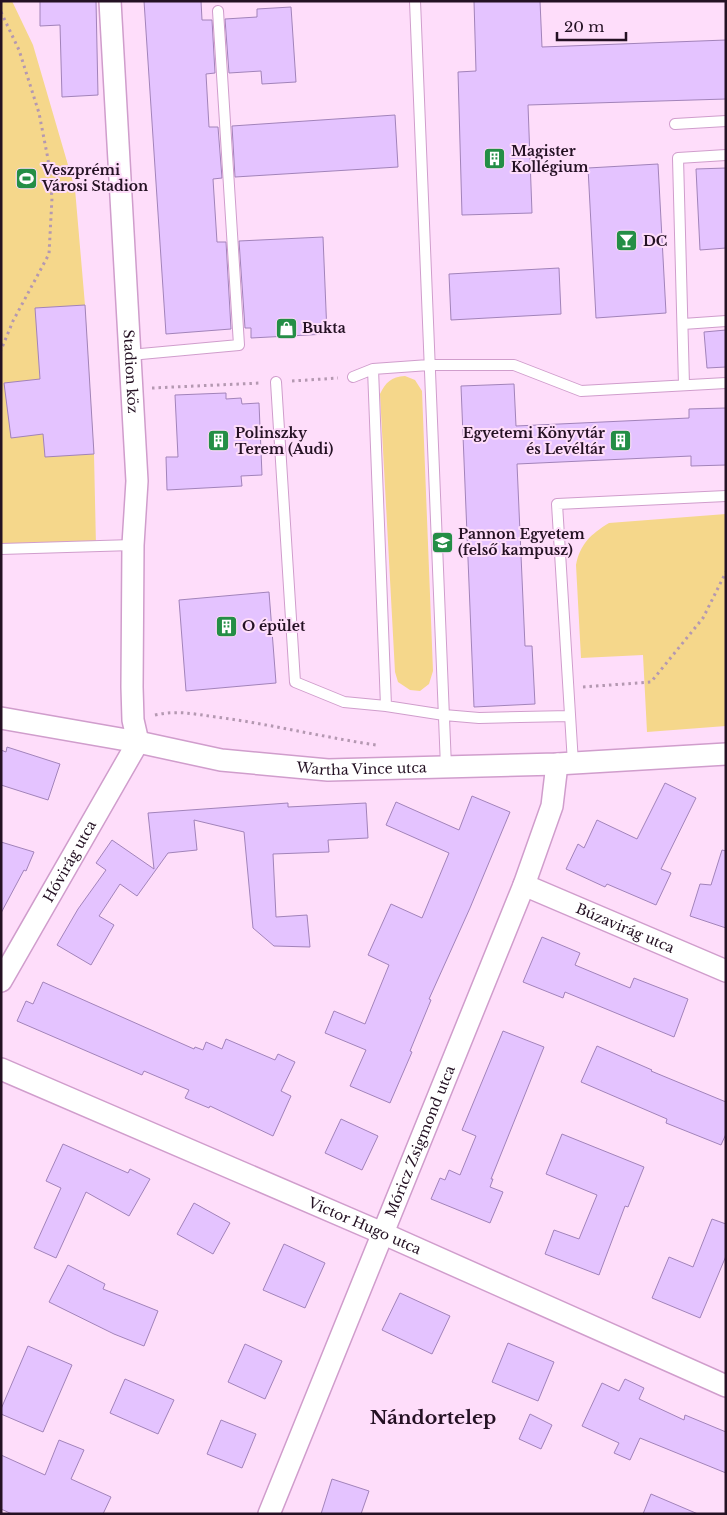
<svg xmlns="http://www.w3.org/2000/svg" width="727" height="1515" viewBox="0 0 727 1515" font-family="'Libre Baskerville',serif">
  <style>
    .green { fill: #f5d78b }
    .building { fill: #e4c3ff; stroke: #a283ba }
    .lines { fill: none; stroke-linecap: round; stroke-linejoin: round }
    .service-casing { stroke: #d09dcc; stroke-width: 12 }
    .minor-casing { stroke: #d09dcc; stroke-width: 24 }
    .path { stroke: #b498b1; stroke-width: 3; stroke-dasharray: 2.5 4; stroke-linecap: butt }
    .service { stroke: #fff; stroke-width: 10 }
    .minor { stroke: #fff; stroke-width: 21 }
    .labels { text-anchor: middle; stroke-width: 4; stroke-linejoin: round; paint-order: stroke }
    .poi-label { font-size: 14px; font-weight: bold; fill: #241123; stroke: #feddfa; text-anchor: start }
    .street-label { font-size: 14px; fill: #241123; stroke: #feddfa }
    .district-label { font-size: 19px; font-weight: bold; fill: #241123; stroke: #feddfa }
  </style>
  <rect width="100%" height="100%" fill="#feddfa"/>
  <!-- green -->
  <path class="green" d="M1 1H12L33 45 75 189 85 305 94 454 96 546 1 549Z
    M405 376 415 380 422 391 433 671 429 684 420 691 410 690 398 682 395 672 380 394C386 382 391 377 405 376Z
    M726 514V726L647 732 643 655 581 658 576 565C580 544 591 534 609 523Z"/>
  <!-- building -->
  <path class="building" d="M40 1H96L98 95 62 97 60 25 40 26Z
    M144 1H201L202 20H212L215 73 206 74 209 127H218L222 178 213 179 217 242H226L231 329 166 334Z
    M474 1H540L542 47 726 40V99L528 105 532 213 462 215 458 72 476 71Z
    M291 7 296 82 262 84 261 71 229 73 225 19 257 17V9Z
    M395 115 398 167 235 177 232 126Z
    M658 164 666 313 596 318 588 168Z
    M726 168V248L700 250 696 169Z
    M323 237 327 334 251 338V328H245L239 241Z
    M559 268 561 314 451 320 449 274Z
    M85 305 94 454 45 457 43 434 11 438 4 383 40 379 35 308Z
    M726 330V367L707 368 704 332Z
    M514 384 516 426 689 418V409L726 408V465L691 466V456L517 464 525 646H532L535 704 474 707 461 386Z
    M226 393V399L241 398 242 404 259 403 262 475 241 476 242 486 167 490 166 457H178L175 395Z
    M269 592 276 683 186 691 179 600Z
    M7 747 60 764 48 800 1 785V750L6 752Z
    M665 783 696 798 661 869 671 873 656 905 607 884 605 887 566 869 578 844 584 848 597 820 637 839Z
    M472 796 510 812 470 908 429 999 431 1000 410 1051 412 1052 390 1103 350 1086 366 1050 325 1033 334 1011 365 1024 389 965 368 955 391 904 422 918 449 853 386 825 396 802 459 830Z
    M288 803V807L366 803 368 838 328 840 329 852 273 854 276 917 307 915 310 947 274 946 253 928 244 832 194 820 197 850 168 853 137 896 120 884 99 916 114 925 91 965 57 945 78 909 106 870 96 863 112 840 154 869 148 813Z
    M1 842 34 852 26 871 24 870 1 913Z
    M722 850 726 851V928L690 916 700 884 711 885Z
    M542 937 580 953 575 965 630 988 634 978 688 999 674 1037 565 992 563 998 523 982Z
    M43 982 194 1049 195 1047 203 1050 206 1042 222 1049 226 1039 275 1060 278 1054 295 1062 281 1091 291 1096 273 1136 210 1106 209 1108 185 1098 189 1090 144 1071 142 1075 17 1021 26 1001 33 1004Z
    M503 1031 544 1047 491 1179H493L490 1187 503 1192 490 1223 431 1199 440 1178 445 1180 449 1170 460 1175 476 1136 462 1130Z
    M597 1046 652 1070 651 1071 726 1102V1134L721 1145 666 1123 667 1119 581 1082Z
    M341 1119 378 1136 362 1170 325 1153Z
    M562 1134 644 1167 628 1207 625 1206 599 1275 545 1254 554 1230 579 1239 597 1195 546 1174Z
    M63 1144 128 1173 130 1169 150 1179 129 1216 86 1192 56 1258 34 1248 61 1188 46 1181Z
    M194 1203 230 1223 213 1254 177 1234Z
    M712 1219 726 1224V1256L700 1318 652 1298 669 1257 693 1267Z
    M284 1244 325 1263 305 1308 263 1290Z
    M68 1265 105 1284 103 1289 158 1311 144 1346 114 1334 49 1302Z
    M400 1293 450 1316 432 1354 382 1330Z
    M508 1343 554 1362 538 1401 492 1382Z
    M245 1344 282 1361 265 1399 228 1382Z
    M28 1346 72 1365 43 1432 1 1414V1409Z
    M125 1379 174 1400 158 1434 110 1413Z
    M625 1379 644 1388 639 1399 684 1420 685 1415 726 1432V1473L640 1438 630 1460 614 1453 619 1443 582 1426 602 1383 619 1391Z
    M530 1414 552 1425 541 1449 519 1439Z
    M221 1420 256 1434 242 1468 207 1454Z
    M59 1440 84 1450 71 1479 111 1497 103 1514H12L1 1509V1455L45 1475Z
    M332 1479 369 1491 361 1514H321Z
    M651 1494 698 1514H643Z"/>
  <g class="lines">
    <defs>
      <path id="service" d="M415 1 446 767
        M675 124 726 121
        M683 324 726 321
        M130 355 239 345 218 11
        M373 369 386 706
        M353 377 373 369 429 365H514L581 391 726 383
        M276 382 295 682 344 702 386 706 444 715 479 718 570 716
        M684 385 678 158 726 155
        M1 549 133 545
        M573 763 557 504 726 496"/>
      <g id="minor">
        <path id="s1" d="M110 1 137 481 133 545 132 687 133 720 138 742"/>
        <path id="s2" d="M1 718 138 742 221 760 328 770 557 764 726 754"/>
        <path id="s3" d="M524 885 726 971"/>
        <path id="s4" d="M1 981 138 742"/>
        <path id="s5" d="M1 1069 382 1233 726 1386"/>
        <path id="s6" d="M269 1514 524 885 552 806 557 764"/>
      </g>
    </defs>
    <!-- service casing -->
    <use href="#service" class="service-casing"/>
    <!-- minor casing -->
    <use href="#minor" class="minor-casing"/>
    <!-- path -->
    <path class="path" d="M1 12 19 50 39 113 48 159 52 198 49 254 13 321 1 350
      M292 381 338 378
      M152 388 261 383
      M583 687 651 682 703 618 726 572
      M155 715C177 710 194 714 216 717 270 724 322 737 376 745"/>
    <!-- service -->
    <use href="#service" class="service"/>
    <!-- minor -->
    <use href="#minor" class="minor"/>
  </g>
  <!-- icons -->
  <defs>
    <symbol id="building-square" viewBox="-11 -11 22 22"><rect x="-9" y="-9" width="18" height="18" rx="4" fill="#248e46" stroke="#feddfa"/><path d="M-4-6H4V6H1V3H-1V6H-4ZM-2.5-4.3h1.7v1.8h-1.7ZM.8-4.3h1.7v1.8H.8ZM-2.5-1h1.7V.8h-1.7ZM.8-1h1.7V.8H.8Z" fill="#fff"/></symbol>
    <symbol id="stadium-square" viewBox="-11 -11 22 22"><rect x="-9" y="-9" width="18" height="18" rx="4" fill="#248e46" stroke="#feddfa"/><path d="M0-5a6.5 5 0 1 0 0 10a6.5 5 0 1 0 0-10ZM-3.5-1.8h7v3.6h-7Z" fill="#fff"/></symbol>
    <symbol id="bar-square" viewBox="-11 -11 22 22"><rect x="-9" y="-9" width="18" height="18" rx="4" fill="#248e46" stroke="#feddfa"/><path d="M-6-5H6L.8 .8V4.5H3.5V6h-7V4.5H-.8V.8Z" fill="#fff"/></symbol>
    <symbol id="shop-square" viewBox="-11 -11 22 22"><rect x="-9" y="-9" width="18" height="18" rx="4" fill="#248e46" stroke="#feddfa"/><path d="M-5-2.5h2.3a2.7 3.5 0 0 1 5.4 0H5L5.5 6h-11ZM-1.5-2.5h3a1.5 2.3 0 0 0-3 0Z" fill="#fff"/></symbol>
    <symbol id="university-square" viewBox="-11 -11 22 22"><rect x="-9" y="-9" width="18" height="18" rx="4" fill="#248e46" stroke="#feddfa"/><path d="M0-5L7-2L0 1L-7-2ZM-4 1L0 2.5L4 1V4Q0 6-4 4Z" fill="#fff"/></symbol>
  </defs>
  <g fill-rule="evenodd">
    <use href="#building-square" x="482" y="146" width="25" height="25"/>
    <use href="#stadium-square" x="14" y="166" width="25" height="25"/>
    <use href="#bar-square" x="614" y="228" width="25" height="25"/>
    <use href="#shop-square" x="274" y="316" width="25" height="25"/>
    <use href="#building-square" x="206" y="428" width="25" height="25"/>
    <use href="#building-square" x="608" y="428" width="25" height="25"/>
    <use href="#university-square" x="430" y="530" width="25" height="25"/>
    <use href="#building-square" x="214" y="614" width="25" height="25"/>
  </g>
  <g class="labels">
    <!-- poi labels -->
    <g class="poi-label">
      <text x="511" y="156">Magister<tspan x="511" dy="16">Kollégium</tspan></text>
      <text x="42" y="175">Veszprémi<tspan x="42" dy="16">Városi Stadion</tspan></text>
      <text x="643" y="246">DC</text>
      <text x="302" y="333">Bukta</text>
      <text x="235" y="438">Polinszky<tspan x="235" dy="16">Terem (Audi)</tspan></text>
      <text x="605" y="438" text-anchor="end">Egyetemi Könyvtár<tspan x="605" dy="16">és Levéltár</tspan></text>
      <text x="458" y="539">Pannon Egyetem<tspan x="458" dy="16">(felső kampusz)</tspan></text>
      <text x="242" y="631">O épület</text>
    </g>
    <!-- street labels -->
    <g class="street-label">
      <text dy="5" stroke="none"><textPath href="#s1" startOffset="371">Stadion köz</textPath></text>
      <text dy="5" stroke="none"><textPath href="#s2" startOffset="365">Wartha Vince utca</textPath></text>
      <text dy="5" stroke="none"><textPath href="#s4" startOffset="138">Hóvirág utca</textPath></text>
      <text dy="5" stroke="none"><textPath href="#s3" startOffset="110">Búzavirág utca</textPath></text>
      <text dy="5" stroke="none"><textPath href="#s6" startOffset="402">Móricz Zsigmond utca</textPath></text>
      <text dy="5" stroke="none"><textPath href="#s5" startOffset="396">Victor Hugo utca</textPath></text>
    </g>
    <!-- district labels -->
    <g class="district-label">
      <text x="433" y="1424">Nándortelep</text>
    </g>
  </g>
  <!-- border -->
  <rect width="727" height="1515" fill="none" stroke="#241123" stroke-width="5"/>
  <!-- scale -->
  <path d="M557 32v8h69v-8" fill="none" stroke="#241123" stroke-width="2.5"/>
  <text x="564" y="32" font-size="15" fill="#241123" stroke="#feddfa" stroke-width="4" paint-order="stroke">20 m</text>
</svg>
